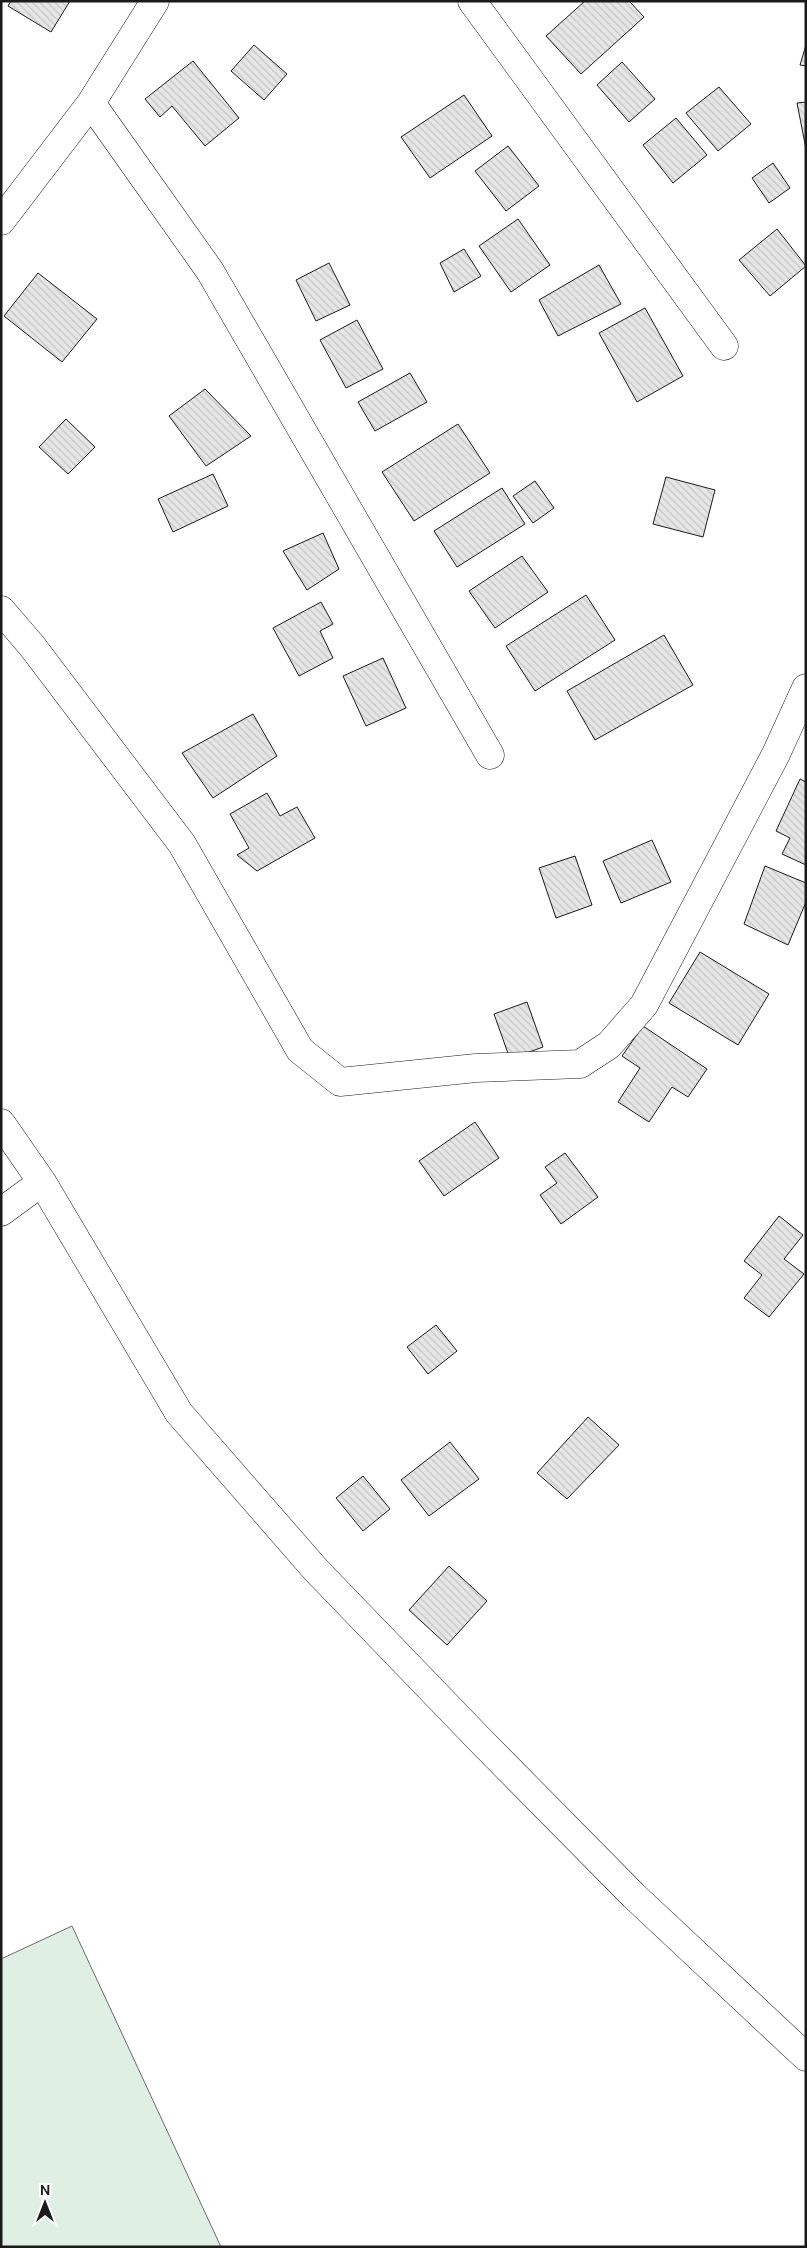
<svg xmlns="http://www.w3.org/2000/svg" width="807" height="2248" viewBox="0 0 807 2248" font-family="'DM Sans',sans-serif">
  <style>
    .pitch { fill: #e0efe3; stroke: #6a6a6a }
    .building { fill: url(#building-back-hatch); stroke: #1a1a1a }
    .lines { fill: none; stroke-linecap: round; stroke-linejoin: round }
    .street-casing { stroke: #1a1a1a; stroke-width: 29 }
    .street { stroke: #fff; stroke-width: 28 }
  </style>
  <defs>
    <pattern id="building-back-hatch" width="6" height="6" patternUnits="userSpaceOnUse" patternTransform="scale(1.25)"><rect width="6" height="6" fill="#e6e6e6"/><path d="M-1 5l2 2M0 0l6 6M5-1l2 2" fill="none" stroke="#c5c5c5"/></pattern>
  </defs>
  <rect width="100%" height="100%" fill="#fff"/>
  <!-- pitch -->
  <path class="pitch" d="M72 1926 221 2247H1V1959Z"/>
  <!-- building -->
  <path class="building" d="M11 1H70L51 32 8 6Z
    M585 1H629L644 17 581 74 546 36Z
    M254 45 287 74 264 100 231 71Z
    M806 45V66L800 65Z
    M193 61 239 118 205 146 172 106 160 117 145 99Z
    M622 62 655 99 629 122 597 85Z
    M719 87 751 124 718 151 686 113Z
    M464 95 492 136 430 178 401 137Z
    M806 102V149L797 103Z
    M676 118 707 155 673 183 643 145Z
    M508 146 539 186 506 211 475 171Z
    M773 163 790 188 769 203 752 178Z
    M518 219 550 265 511 292 479 246Z
    M777 229 806 266 770 296 739 260Z
    M464 249 481 276 454 292 440 263Z
    M329 263 350 305 316 321 296 280Z
    M599 265 621 304 558 336 539 300Z
    M38 273 97 319 62 362 4 316Z
    M645 308 683 376 637 402 599 333Z
    M357 320 383 369 346 388 320 340Z
    M410 373 427 402 375 431 358 402Z
    M205 389 251 436 206 466 169 416Z
    M66 419 95 447 68 474 39 447Z
    M458 424 490 473 414 521 382 472Z
    M213 474 228 506 173 532 158 499Z
    M666 477 715 490 703 537 653 524Z
    M535 481 554 508 533 523 513 496Z
    M502 488 525 524 457 567 434 531Z
    M323 533 339 569 307 590 283 551Z
    M522 556 548 592 495 628 469 591Z
    M586 595 615 640 535 691 506 646Z
    M321 602 333 624 320 631 333 658 299 676 273 628Z
    M664 635 693 685 595 740 567 691Z
    M383 658 406 708 366 726 343 676Z
    M253 714 277 756 213 798 182 753Z
    M800 779 806 782V865L782 854 790 838 776 831Z
    M267 793 280 816 297 807 315 838 257 871 237 855 249 848 230 814Z
    M652 840 671 882 621 903 603 861Z
    M575 856 592 905 556 918 539 868Z
    M765 866 806 883V902L788 945 744 924Z
    M700 952 769 994 738 1045 669 1003Z
    M527 1002 543 1047 510 1059 494 1014Z
    M643 1026 707 1069 688 1097 672 1087 649 1122 618 1102 640 1068 622 1056Z
    M475 1122 499 1158 444 1196 419 1161Z
    M565 1153 598 1197 561 1224 540 1195 557 1183 545 1167Z
    M779 1216 803 1235 784 1259 804 1274 769 1317 744 1298 762 1275 744 1261Z
    M436 1325 457 1351 428 1374 407 1347Z
    M588 1417 619 1445 567 1499 537 1473Z
    M450 1442 479 1479 429 1516 401 1480Z
    M363 1476 390 1509 363 1531 336 1498Z
    M449 1566 487 1601 447 1645 409 1610Z"/>
  <g class="lines">
    <defs>
      <path id="street" d="M472 1 724 346
        M91 103 210 271 490 755
        M1 221 91 103 155 1
        M1 610 32 646 182 844 300 1050 340 1082 476 1068 580 1064 609 1045 644 1005 776 754 806 688
        M1 1123 42 1182 179 1413 316 1570 481 1741 634 1896 806 2057
        M1 1212 42 1182"/>
    </defs>
    <!-- street casing -->
    <use href="#street" class="street-casing"/>
    <!-- street -->
    <use href="#street" class="street"/>
  </g>
  <!-- border -->
  <rect width="807" height="2248" fill="none" stroke="#1a1a1a" stroke-width="5"/>
  <!-- north arrow -->
  <g transform="translate(45 2203)" stroke="#ffffff" stroke-width="4" paint-order="stroke">
  <path d="M0-4L9 19L0 12L-9 19Z" fill="#1a1a1a"/>
  <text y="-8" font-size="14" font-weight="bold" text-anchor="middle" fill="#1a1a1a">N</text>
  </g>
</svg>
